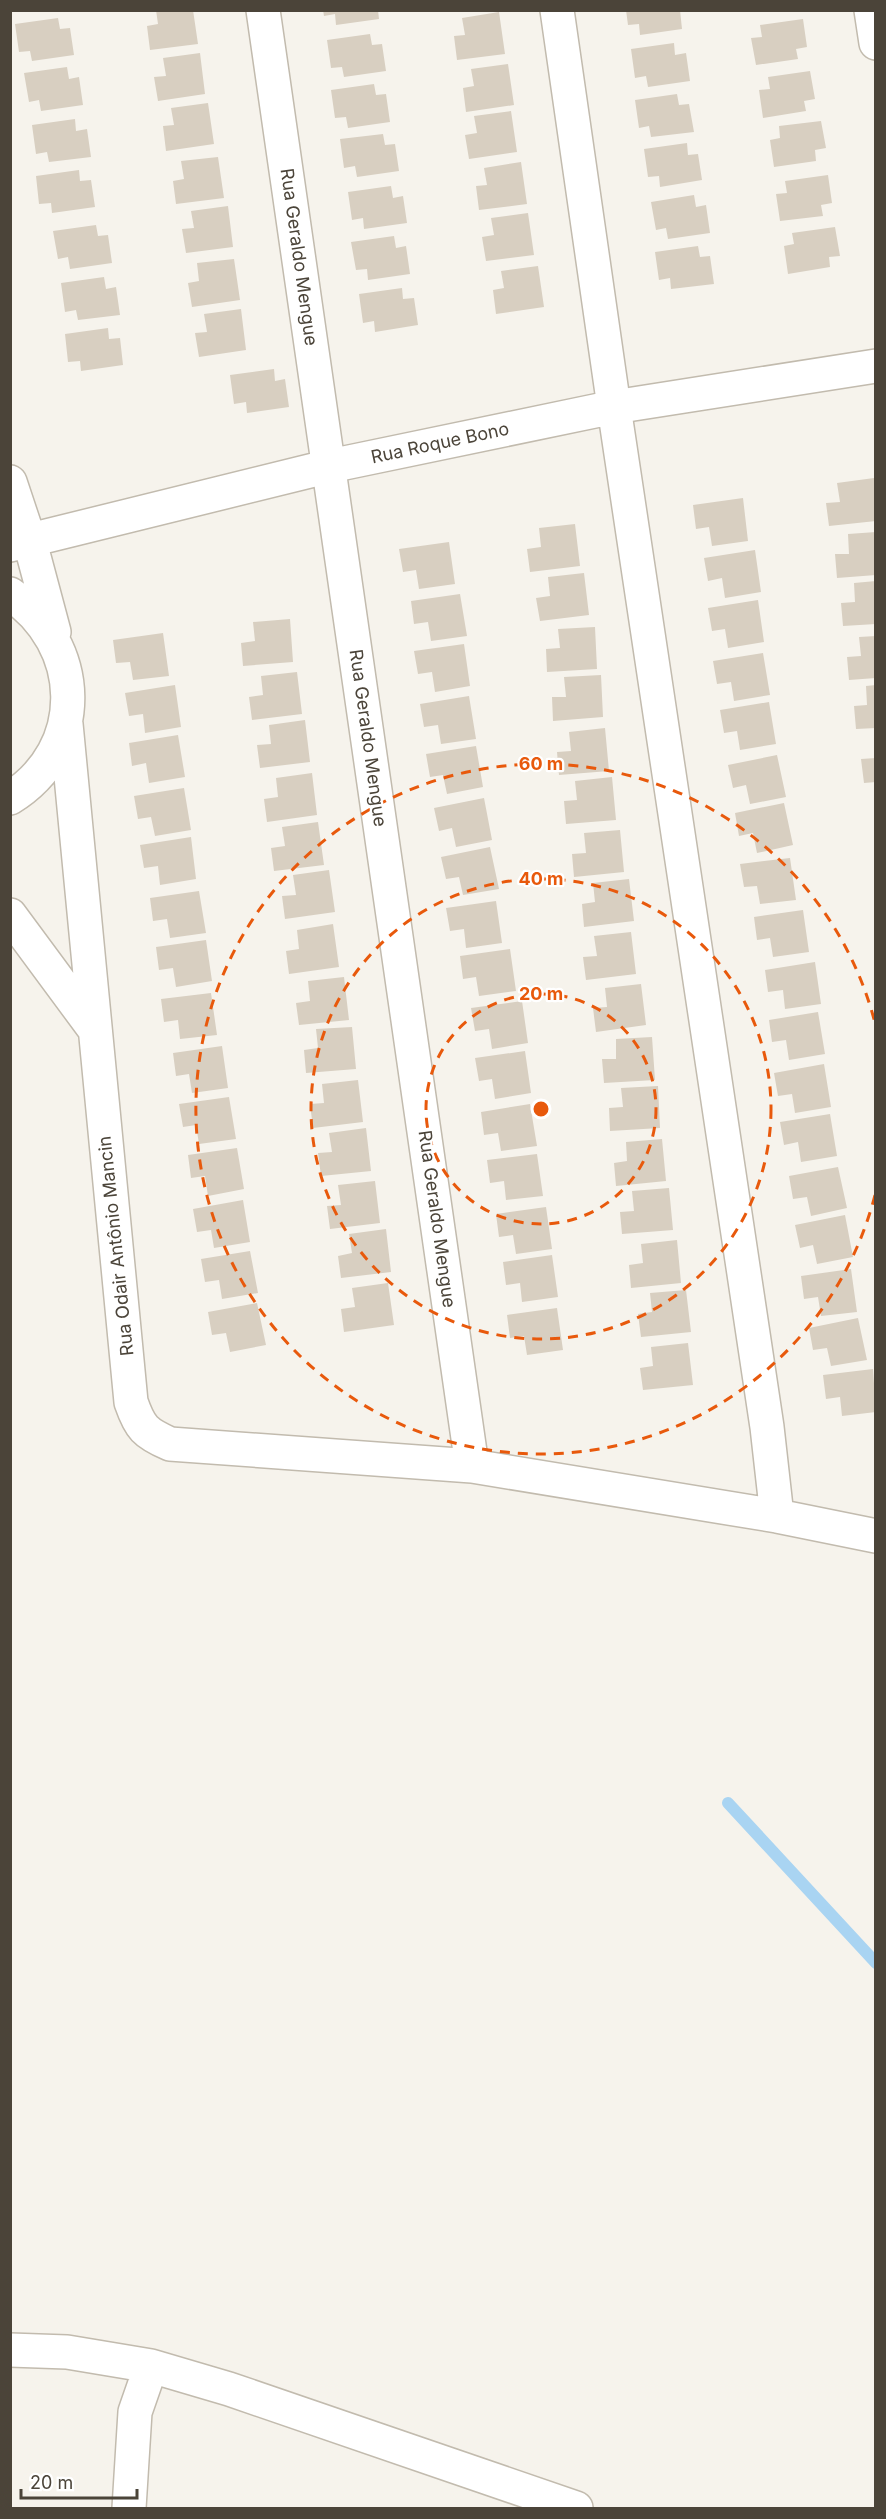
<svg xmlns="http://www.w3.org/2000/svg" width="886" height="2519" viewBox="0 0 886 2519" font-family="Inter,sans-serif">
  <style>
    .lines { fill: none; stroke-linecap: round; stroke-linejoin: round }
    .stream { stroke: #a9d4f2; stroke-width: 12 }
    .building { fill: #d8cfc1 }
    .minor-casing { stroke: #c2bbae; stroke-width: 36 }
    .minor { stroke: #fff; stroke-width: 33 }
    .ring { fill: none; stroke: #e8590c; stroke-width: 3; stroke-dasharray: 10 8 }
    .labels { text-anchor: middle; stroke-width: 4.5; stroke-linejoin: round; paint-order: stroke }
    .street-label { font-size: 18px; fill: #4b4439; stroke: #fff }
    .centre { fill: #e8590c; stroke: #fff; stroke-width: 3 }
    .ring-label { font-size: 18px; text-anchor: middle; font-weight: bold; fill: #e8590c; stroke: #fff; stroke-width: 4.5; stroke-linejoin: round; paint-order: stroke }
  </style>
  <rect width="100%" height="100%" fill="#f6f3ec"/>
  <g class="lines">
    <!-- stream -->
    <path class="stream" d="M728 1803 876 1963"/>
  </g>
  <!-- building -->
  <path class="building" d="M156 10H193L198 44 150 50 147 26 158 24Z
    M323 10H378L379 19 336 25 335 14 324 16Z
    M626 10H680L682 29 640 35 639 24 628 25Z
    M499 12 505 54 457 60 454 36 465 35 462 18Z
    M58 18 60 29 70 28 74 55 32 61 30 51 19 52 15 24Z
    M803 19 807 47 796 49 798 59 756 65 751 38 762 37 760 25Z
    M370 34 372 45 382 44 386 71 344 77 342 67 331 68 327 40Z
    M674 43 675 55 686 53 690 81 648 87 646 76 635 78 631 49Z
    M200 53 205 94 158 101 154 77 166 76 163 58Z
    M508 64 514 105 466 112 463 88 474 86 471 69Z
    M67 67 69 79 79 77 83 105 41 111 39 100 29 102 24 73Z
    M810 71 815 99 804 101 806 111 763 118 759 90 770 89 768 77Z
    M374 84 376 95 386 94 390 122 348 128 346 117 335 118 331 90Z
    M677 94 679 105 689 104 694 132 651 137 649 126 639 128 635 100Z
    M208 103 214 144 166 151 163 126 174 125 171 108Z
    M511 111 517 152 469 159 465 135 477 133 474 116Z
    M75 119 76 131 87 129 91 157 49 162 47 152 36 154 32 125Z
    M821 121 826 148 815 150 816 161 774 167 770 140 780 138 779 126Z
    M383 134 385 145 395 144 399 171 357 177 355 166 344 168 340 139Z
    M687 143 688 155 698 154 702 180 660 187 659 176 648 177 644 149Z
    M218 157 224 198 176 204 173 181 184 179 181 161Z
    M521 162 527 204 479 210 476 186 487 185 484 168Z
    M79 170 80 181 91 180 95 207 52 213 51 203 39 204 36 176Z
    M828 175 832 203 821 205 823 216 780 221 776 194 787 193 785 181Z
    M391 186 393 198 403 196 407 223 364 229 363 218 352 220 348 192Z
    M694 195 696 207 706 205 710 233 668 239 666 228 656 230 651 202Z
    M228 206 233 247 186 253 182 229 194 228 191 211Z
    M528 213 534 255 486 261 482 237 494 235 491 218Z
    M96 225 98 236 108 235 112 263 70 269 68 257 58 259 53 231Z
    M835 227 840 256 829 257 830 267 788 274 784 246 794 244 792 233Z
    M394 236 396 248 406 246 410 274 368 280 367 269 356 270 351 242Z
    M698 246 700 257 710 256 714 284 671 289 670 278 659 280 655 252Z
    M234 259 240 300 192 307 188 283 199 281 197 263Z
    M538 266 544 307 496 314 493 290 504 288 501 271Z
    M104 277 106 289 116 287 120 315 78 320 76 310 65 312 61 283Z
    M402 288 403 299 414 298 418 325 375 332 374 321 363 323 359 294Z
    M241 309 246 350 199 357 195 333 207 332 204 314Z
    M108 328 109 339 120 338 123 365 81 371 80 361 68 362 65 334Z
    M274 369 275 381 285 379 289 407 247 413 246 402 234 404 230 375Z
    M874 478 876 521 829 526 826 503 840 502 837 483Z
    M743 498 748 541 712 546 709 527 696 529 693 505Z
    M575 524 580 566 530 572 527 549 541 547 539 528Z
    M876 532V575L837 578 835 554H849L848 534Z
    M449 542 455 584 419 589 416 570 403 572 399 549Z
    M755 550 761 592 725 598 722 578 708 581 704 558Z
    M584 573 589 615 540 621 536 598 550 596 548 577Z
    M876 581V624L843 626 841 603 855 602 854 583Z
    M460 594 467 636 431 641 428 622 414 624 411 601Z
    M758 600 764 642 728 648 725 629 712 631 708 608Z
    M290 619 293 662 243 666 241 643 255 641 253 622Z
    M595 627 597 669 547 672 546 649 560 648 558 629Z
    M163 633 169 676 133 680 130 662 116 663 113 640Z
    M876 636V678L849 680 847 657 861 656 859 637Z
    M464 644 470 686 435 692 432 672 418 674 414 651Z
    M763 653 770 695 734 701 731 682 717 684 713 661Z
    M297 672 302 714 252 720 249 697 263 695 261 676Z
    M601 675 603 717 553 721 552 697H566L564 677Z
    M175 685 181 727 145 733 143 714 129 716 125 693Z
    M876 685V728L856 729 854 706 867 705 866 686Z
    M469 696 476 739 441 744 438 725 424 727 420 704Z
    M769 702 776 744 740 750 737 731 724 733 720 710Z
    M305 720 310 762 260 768 257 745 271 744 269 725Z
    M605 728 609 771 559 775 557 752 571 751 569 732Z
    M178 735 185 777 149 783 146 763 132 766 129 743Z
    M476 746 483 787 447 794 443 775 430 777 426 754Z
    M777 755 786 797 750 804 746 785 733 788 728 765Z
    M876 758V782L864 783 861 759Z
    M312 773 317 815 267 822 264 799 278 797 276 778Z
    M612 777 616 820 566 824 564 801 577 800 575 781Z
    M184 788 191 830 155 836 151 817 138 819 134 796Z
    M484 798 492 840 456 847 452 828 439 831 434 808Z
    M784 803 793 845 757 853 753 833 739 836 735 813Z
    M318 822 324 865 274 871 271 848 285 846 282 827Z
    M620 830 624 872 574 877 572 854 586 853 584 833Z
    M191 837 196 879 160 885 158 866 144 868 140 845Z
    M490 847 499 889 463 895 459 877 446 879 441 857Z
    M790 858 796 900 760 904 757 886 744 887 740 864Z
    M329 870 335 912 285 919 282 896 296 895 293 875Z
    M629 879 634 921 584 927 582 904 595 902 593 883Z
    M199 891 206 933 170 938 167 919 153 921 150 898Z
    M496 901 502 943 466 948 464 929 450 931 446 908Z
    M803 910 809 952 773 957 770 938 757 940 754 917Z
    M333 924 339 967 289 974 286 951 299 949 297 930Z
    M631 932 636 974 586 980 583 957 597 956 594 936Z
    M206 940 212 981 176 987 173 968 159 970 156 947Z
    M510 949 516 991 479 996 476 977 463 979 460 956Z
    M815 962 821 1004 785 1009 783 990 768 992 765 970Z
    M344 977 349 1020 299 1025 296 1003 310 1001 308 981Z
    M641 984 646 1025 596 1032 593 1008 607 1007 605 988Z
    M211 993 217 1035 180 1039 178 1020 164 1022 161 999Z
    M522 1001 528 1043 492 1049 489 1029 475 1031 471 1008Z
    M818 1012 825 1054 789 1060 786 1040 772 1042 769 1020Z
    M352 1027 356 1069 306 1073 304 1050 318 1048 316 1029Z
    M652 1037 655 1080 604 1083 602 1059H616V1039Z
    M222 1046 228 1088 192 1093 189 1074 176 1076 173 1053Z
    M525 1051 531 1093 495 1099 492 1079 479 1081 475 1058Z
    M824 1064 831 1107 795 1113 792 1094 778 1096 774 1073Z
    M358 1080 363 1122 313 1128 310 1104 324 1103 322 1084Z
    M658 1086 660 1128 610 1131 609 1108 623 1107 621 1088Z
    M229 1097 236 1139 199 1144 196 1125 183 1127 179 1104Z
    M530 1104 537 1146 501 1151 498 1133 484 1135 481 1112Z
    M830 1114 837 1156 801 1162 798 1142 784 1145 780 1122Z
    M366 1128 371 1171 321 1176 318 1153 332 1152 329 1133Z
    M662 1139 666 1181 616 1186 614 1163 627 1161 626 1142Z
    M237 1148 244 1189 208 1196 205 1176 191 1178 188 1155Z
    M537 1154 543 1196 506 1200 504 1181 490 1183 487 1160Z
    M838 1167 847 1208 811 1216 807 1197 793 1199 789 1176Z
    M375 1181 380 1223 330 1229 327 1206 341 1205 338 1185Z
    M669 1188 673 1230 622 1234 620 1212 634 1211 632 1191Z
    M243 1200 250 1242 214 1248 211 1230 197 1232 193 1209Z
    M546 1207 552 1249 516 1254 513 1235 499 1237 496 1214Z
    M845 1215 853 1257 817 1264 813 1245 800 1248 795 1225Z
    M386 1229 391 1272 341 1278 338 1256 352 1253 349 1234Z
    M677 1240 681 1283 631 1288 629 1265 643 1263 641 1244Z
    M250 1251 258 1293 222 1299 219 1280 205 1282 201 1259Z
    M552 1255 558 1297 522 1302 520 1283 506 1285 503 1262Z
    M851 1269 857 1312 821 1316 818 1297 804 1299 801 1276Z
    M388 1283 394 1325 344 1332 341 1309 355 1307 352 1288Z
    M686 1290 691 1332 641 1337 638 1314 652 1312 650 1293Z
    M257 1303 266 1345 230 1352 226 1333 212 1335 208 1312Z
    M557 1308 563 1350 527 1355 524 1336 510 1338 507 1315Z
    M858 1318 867 1360 831 1366 827 1348 813 1350 809 1328Z
    M688 1343 693 1385 643 1390 640 1368 653 1366 651 1347Z
    M873 1369 876 1412 842 1416 840 1397 826 1399 823 1375Z"/>
  <g class="lines">
    <defs>
      <path id="minor" d="M263 10 472 1466
        M557 10 614 407 767 1427 777 1516
        M871 10 876 43
        M10 482 30 542 54 632
        M10 545 330 466 614 407 876 366
        M10 594C85 644 89 749 10 798
        M66 724 131 1402C140 1428 145 1433 170 1444L472 1466 777 1516 876 1536
        M10 915 95 1030
        M10 2350 67 2352 151 2366 229 2389 576 2508
        M129 2508 135 2412 151 2366"/>
    </defs>
    <!-- minor casing -->
    <use href="#minor" class="minor-casing"/>
    <!-- minor -->
    <use href="#minor" class="minor"/>
  </g>
  <!-- distance rings -->
  <g class="ring">
    <circle cx="541" cy="1109" r="115"/>
    <circle cx="541" cy="1109" r="230"/>
    <path d="M875 1195A345 345 0 1 1 875 1023"/>
  </g>
  <g class="labels">
    <!-- street labels -->
    <g class="street-label">
      <text transform="translate(299 257) rotate(82)" y="6">Rua Geraldo Mengue</text>
      <text transform="translate(440 443) rotate(-12)" y="6">Rua Roque Bono</text>
      <text transform="translate(368 738) rotate(82)" y="6">Rua Geraldo Mengue</text>
      <text transform="translate(437 1219) rotate(82)" y="6">Rua Geraldo Mengue</text>
      <text transform="translate(116 1246) rotate(-96)" y="6">Rua Odair Antônio Mancin</text>
    </g>
  </g>
  <circle cx="541" cy="1109" r="9" class="centre"/>
  <g class="ring-label">
    <text x="541" y="770">60 m</text>
    <text x="541" y="885">40 m</text>
    <text x="541" y="1000">20 m</text>
  </g>
  <!-- border -->
  <rect width="886" height="2519" fill="none" stroke="#4b4439" stroke-width="24"/>
  <!-- scale -->
  <path d="M21 2489v9h116v-9" fill="none" stroke="#4b4439" stroke-width="3"/>
  <text x="30" y="2489" font-size="18" fill="#4b4439" stroke="#ffffff" stroke-width="4.5" paint-order="stroke">20 m</text>
</svg>
